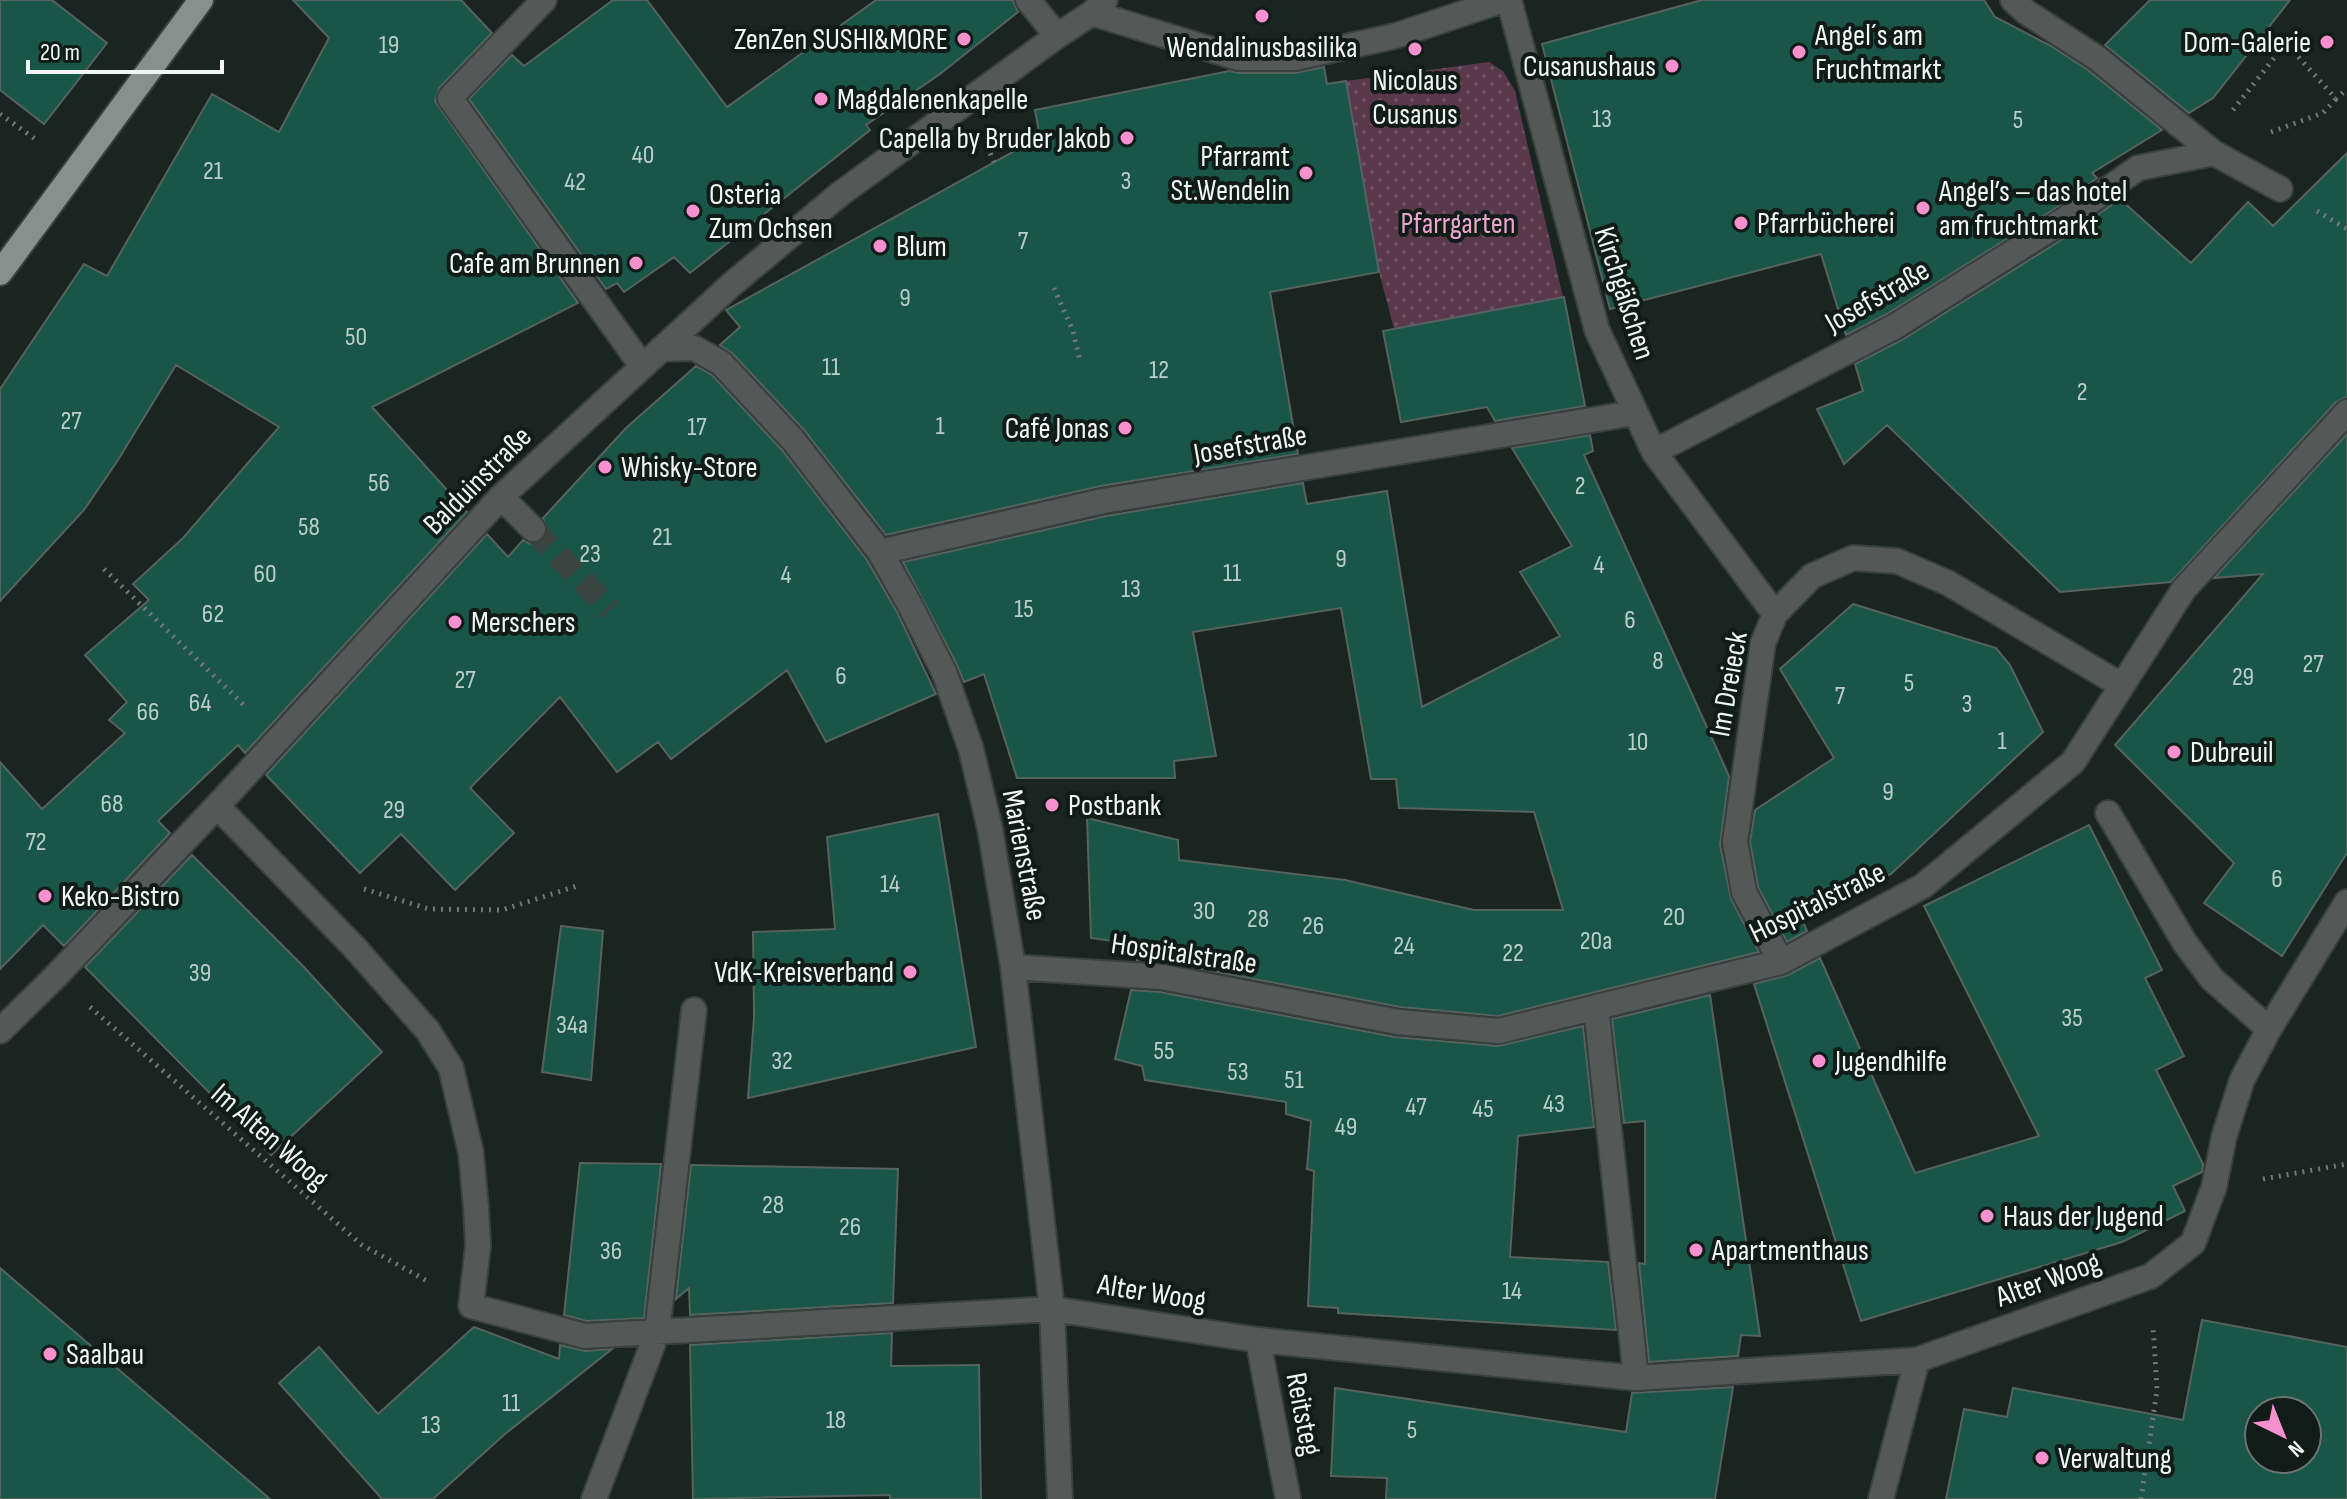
<svg xmlns="http://www.w3.org/2000/svg" width="2347" height="1499" viewBox="0 0 2347 1499" font-family="'Sofia Sans Condensed',sans-serif">
  <style>
    .garden { fill: url(#garden-dots) }
    .building { fill: #195648; stroke: #56625e; stroke-width: 2; fill-rule: evenodd }
    .lines { fill: none; stroke-linecap: round; stroke-linejoin: round }
    .minor-tunnel { stroke: #3a4441; stroke-width: 24; stroke-dasharray: 24 12; stroke-linecap: butt }
    .minor-casing { stroke: #38413f; stroke-width: 28 }
    .major-casing { stroke: #38413f; stroke-width: 28 }
    .path { stroke: #717a77; stroke-width: 5; stroke-dasharray: 2 6; stroke-linecap: butt }
    .minor { stroke: #545958; stroke-width: 24 }
    .major { stroke: #86918e; stroke-width: 24 }
    .poi-dot { fill: #f790ce; stroke: #111b18; stroke-width: 3 }
    .labels { text-anchor: middle; stroke-width: 8; stroke-linejoin: round; paint-order: stroke }
    .number-label { font-size: 26px; fill: #bacec9 }
    .poi-label { font-size: 30px; fill: #eff6f4; stroke: #111b18; text-anchor: start }
    .park-label { font-size: 30px; fill: #eba6ce; stroke: #111b18 }
    .street-label { font-size: 30px; fill: #eff6f4; stroke: #111b18 }
  </style>
  <defs>
    <pattern id="garden-dots" width="8" height="8" patternUnits="userSpaceOnUse" patternTransform="scale(2)"><rect width="8" height="8" fill="#5a384c"/><path d="M2 2h.1M6 6h.1" fill="none" stroke="#725566" stroke-width="1.8" stroke-linecap="round"/></pattern>
  </defs>
  <rect width="100%" height="100%" fill="#1a2421"/>
  <!-- garden -->
  <path class="garden" d="M1489 62 1503 71 1515 91 1563 297 1394 329 1379 272 1346 81Z"/>
  <!-- building -->
  <path class="building" d="M0 0H52L107 43 44 124 0 90Z
    M293 0H461L492 33 439 88 435 101 578 303 372 407 467 512 245 753 238 745 158 821 170 833 64 946 43 925 0 969V762L42 809 125 733 109 720 127 702 85 655 149 600 133 584 183 538 279 427 176 365 118 460 84 510 0 601V389L84 264 107 276 212 94 279 132 329 38Z
    M613 0H647L727 107 876 0H1013L1018 12 940 74 866 125 870 130 690 273 674 257 624 292 617 283 606 289 469 99 512 55 524 66Z
    M1702 0H1984L1995 17 2051 46 2088 70 2162 130 2092 173 2097 178 2053 210 1887 314 1846 335 1821 254 1610 309 1542 44Z
    M2150 0H2290L2213 98 2189 113 2105 45Z
    M1324 67 1327 84 1346 81 1379 272 1270 292 1298 454 1101 486 886 535 804 430 732 353 720 345 740 327 726 310 1040 137 1035 110 1229 71 1239 73H1295Z
    M2347 153V397L2336 402 2171 582 2060 592 1887 425 1844 464 1817 409 1863 391 1855 364 1902 340 2069 235 2120 199 2191 263 2248 202 2273 226Z
    M1564 297 1585 406 1495 421 1487 407 1401 422 1383 331Z
    M696 366 712 375 782 450 867 560 897 612 936 694 826 742 787 670 671 759 658 742 617 772 560 697 470 788 514 833 455 890 401 834 360 873 266 775 487 534 508 557 523 540 530 544 543 540 548 532 543 518 626 428Z
    M2347 434V853L2282 956 2204 903 2234 863 2115 745 2263 574 2214 578Z
    M1590 435 1593 451 1584 455 1729 776 1720 845 1731 899 1759 952 1498 1016 1400 1007 1165 962 1137 960 1141 945 1091 938 1087 818 1178 840 1179 860 1345 880 1474 910H1563L1534 812 1399 808 1396 779H1371L1341 608 1193 632 1216 756 1174 761 1175 778H1017L984 674 964 682 957 665 903 562 1106 516 1303 483 1307 504 1387 491 1422 707 1560 636 1520 572 1572 546 1512 448Z
    M1853 604 1996 648 2010 665 2043 732 1891 874 1802 919 1807 931 1787 942 1758 887 1750 842 1755 810 1834 758 1780 669Z
    M938 814 976 1047 748 1098 754 1017 753 932 835 929 827 837Z
    M2089 825 2162 970 2145 978 2184 1056 2156 1070 2203 1164 2202 1172 2173 1186 2185 1211 2122 1242 1861 1321 1754 984 1788 975 1820 958 1915 1173 2039 1136 1924 906Z
    M192 855 302 965 382 1052 271 1155 85 967Z
    M561 926 603 931 591 1080 542 1072Z
    M1131 990 1160 992 1395 1037 1498 1046 1583 1026 1594 1127 1518 1136 1510 1257 1608 1262 1616 1330 1338 1313V1308L1308 1306 1314 1171 1307 1169 1311 1121 1286 1114V1102L1145 1080 1142 1066 1115 1059Z
    M1710 995 1760 1336 1741 1335 1738 1356 1649 1362 1639 1263 1645 1264V1121L1624 1123 1612 1019Z
    M580 1163 661 1164 644 1318 587 1321 564 1315Z
    M691 1165 898 1169 893 1303 690 1315 689 1288 676 1299Z
    M0 1268 270 1499H0Z
    M2202 1320 2347 1347V1499H1946L1964 1409 2007 1417 2013 1388 2183 1420ZM2259 1411H2307V1459H2259Z
    M474 1327 559 1359 560 1345 585 1351 612 1349 505 1434 433 1499H382L279 1383 319 1347 378 1414Z
    M892 1333 891 1366 979 1365 981 1499H890V1495L693 1499 690 1345Z
    M1733 1387 1715 1499H1386L1387 1478 1331 1476 1335 1388 1626 1432 1632 1393Z"/>
  <g class="lines">
    <!-- minor-tunnel -->
    <path class="minor-tunnel" d="M533 529 610 610"/>
    <defs>
      <path id="minor" d="M544 0 450 98 642 366
        M1028 0 1057 36
        M1509 0 1597 330 1654 452 1775 614
        M2013 0 2026 12 2097 58 2214 153 2280 189
        M1092 13 1239 58H1295L1395 36 1503 0
        M661 349 694 348 721 363 793 440 880 552 910 605 944 672 971 749 990 829 1013 967 1052 1309 1060 1499
        M1654 452 1894 327 2061 222 2138 168 2214 153
        M501 497 533 529
        M880 552 1103 501 1634 413
        M217 806 355 948 428 1031 451 1068 471 1153 476 1208 478 1246 471 1306 585 1336 1052 1309 1258 1340 1636 1378 1917 1360 2151 1276 2193 1243 2214 1187 2224 1137 2242 1080 2269 1029 2347 902
        M2108 813 2185 943 2212 979 2269 1029
        M1781 962 1744 892 1735 842 1763 643 1775 614 1812 576 1853 558 1897 561 1948 583 2121 685
        M1013 967 1162 977 1398 1022 1499 1031 1781 962 1923 886 2073 762 2184 589 2347 412
        M1596 1007 1636 1378
        M0 1031 56 976 217 806 501 497 731 285 840 194 1057 36 1092 13 1105 0
        M1258 1340 1288 1499
        M594 1499 657 1333 694 1010
        M1881 1499 1917 1360"/>
      <path id="major" d="M0 273 201 0"/>
    </defs>
    <!-- minor casing -->
    <use href="#minor" class="minor-casing"/>
    <!-- major casing -->
    <use href="#major" class="major-casing"/>
    <!-- path -->
    <path class="path" d="M2233 110 2286 43 2336 99 2347 89
      M0 114 38 141
      M2271 132 2323 113 2336 99
      M987 146 994 162
      M2317 211 2347 229
      M1054 288 1073 331 1080 361
      M104 569 247 708
      M364 889 429 909 502 910 580 885
      M90 1007 362 1245 429 1282
      M2263 1179 2347 1164
      M2141 1499 2157 1390 2153 1325"/>
    <!-- minor -->
    <use href="#minor" class="minor"/>
    <!-- major -->
    <use href="#major" class="major"/>
  </g>
  <!-- markers -->
  <g class="poi-dot">
    <circle cx="1262" cy="16" r="8"/>
    <circle cx="964" cy="39" r="8"/>
    <circle cx="2327" cy="42" r="8"/>
    <circle cx="1415" cy="49" r="8"/>
    <circle cx="1799" cy="52" r="8"/>
    <circle cx="1672" cy="66" r="8"/>
    <circle cx="821" cy="99" r="8"/>
    <circle cx="1127" cy="138" r="8"/>
    <circle cx="1306" cy="173" r="8"/>
    <circle cx="1923" cy="208" r="8"/>
    <circle cx="693" cy="211" r="8"/>
    <circle cx="1741" cy="223" r="8"/>
    <circle cx="880" cy="246" r="8"/>
    <circle cx="636" cy="263" r="8"/>
    <circle cx="1125" cy="428" r="8"/>
    <circle cx="605" cy="467" r="8"/>
    <circle cx="455" cy="622" r="8"/>
    <circle cx="2174" cy="752" r="8"/>
    <circle cx="1052" cy="805" r="8"/>
    <circle cx="45" cy="896" r="8"/>
    <circle cx="910" cy="972" r="8"/>
    <circle cx="1819" cy="1061" r="8"/>
    <circle cx="1987" cy="1216" r="8"/>
    <circle cx="1696" cy="1250" r="8"/>
    <circle cx="50" cy="1354" r="8"/>
    <circle cx="2042" cy="1458" r="8"/>
  </g>
  <g class="labels">
    <!-- number labels -->
    <g class="number-label">
      <text x="389" y="53">19</text>
      <text x="1602" y="127">13</text>
      <text x="2018" y="128">5</text>
      <text x="643" y="163">40</text>
      <text x="213" y="179">21</text>
      <text x="1126" y="189">3</text>
      <text x="575" y="190">42</text>
      <text x="1023" y="249">7</text>
      <text x="905" y="306">9</text>
      <text x="356" y="345">50</text>
      <text x="831" y="375">11</text>
      <text x="1159" y="378">12</text>
      <text x="2082" y="400">2</text>
      <text x="71" y="429">27</text>
      <text x="940" y="434">1</text>
      <text x="697" y="435">17</text>
      <text x="379" y="491">56</text>
      <text x="1580" y="494">2</text>
      <text x="309" y="535">58</text>
      <text x="662" y="545">21</text>
      <text x="590" y="562">23</text>
      <text x="1341" y="567">9</text>
      <text x="1599" y="573">4</text>
      <text x="1232" y="581">11</text>
      <text x="265" y="582">60</text>
      <text x="786" y="583">4</text>
      <text x="1131" y="597">13</text>
      <text x="1024" y="617">15</text>
      <text x="213" y="622">62</text>
      <text x="1630" y="628">6</text>
      <text x="1658" y="669">8</text>
      <text x="2313" y="672">27</text>
      <text x="841" y="684">6</text>
      <text x="2243" y="685">29</text>
      <text x="465" y="688">27</text>
      <text x="1909" y="691">5</text>
      <text x="1840" y="704">7</text>
      <text x="200" y="711">64</text>
      <text x="1967" y="712">3</text>
      <text x="148" y="720">66</text>
      <text x="2002" y="749">1</text>
      <text x="1638" y="750">10</text>
      <text x="1888" y="800">9</text>
      <text x="112" y="812">68</text>
      <text x="394" y="818">29</text>
      <text x="36" y="850">72</text>
      <text x="2277" y="887">6</text>
      <text x="890" y="892">14</text>
      <text x="1204" y="919">30</text>
      <text x="1674" y="925">20</text>
      <text x="1258" y="927">28</text>
      <text x="1313" y="934">26</text>
      <text x="1596" y="949">20a</text>
      <text x="1404" y="954">24</text>
      <text x="1513" y="961">22</text>
      <text x="200" y="981">39</text>
      <text x="2072" y="1026">35</text>
      <text x="572" y="1033">34a</text>
      <text x="1164" y="1059">55</text>
      <text x="782" y="1069">32</text>
      <text x="1238" y="1080">53</text>
      <text x="1294" y="1088">51</text>
      <text x="1554" y="1112">43</text>
      <text x="1416" y="1115">47</text>
      <text x="1483" y="1117">45</text>
      <text x="1346" y="1135">49</text>
      <text x="773" y="1213">28</text>
      <text x="850" y="1235">26</text>
      <text x="611" y="1259">36</text>
      <text x="1512" y="1299">14</text>
      <text x="511" y="1411">11</text>
      <text x="836" y="1428">18</text>
      <text x="431" y="1433">13</text>
      <text x="1412" y="1438">5</text>
    </g>
    <!-- poi labels -->
    <g class="poi-label">
      <text x="1815" y="45">Angel´s am<tspan x="1815" dy="34">Fruchtmarkt</tspan></text>
      <text x="948" y="49" text-anchor="end">ZenZen SUSHI&amp;MORE</text>
      <text x="2311" y="52" text-anchor="end">Dom-Galerie</text>
      <text x="1262" y="57" text-anchor="middle">Wendalinusbasilika</text>
      <text x="1656" y="76" text-anchor="end">Cusanushaus</text>
      <text x="1415" y="90" text-anchor="middle">Nicolaus<tspan x="1415" dy="34">Cusanus</tspan></text>
      <text x="837" y="109">Magdalenenkapelle</text>
      <text x="1111" y="148" text-anchor="end">Capella by Bruder Jakob</text>
      <text x="1290" y="166" text-anchor="end">Pfarramt<tspan x="1290" dy="34">St.Wendelin</tspan></text>
      <text x="1939" y="201">Angel’s – das hotel<tspan x="1939" dy="34">am fruchtmarkt</tspan></text>
      <text x="709" y="204">Osteria<tspan x="709" dy="34">Zum Ochsen</tspan></text>
      <text x="1757" y="233">Pfarrbücherei</text>
      <text x="896" y="256">Blum</text>
      <text x="620" y="273" text-anchor="end">Cafe am Brunnen</text>
      <text x="1109" y="438" text-anchor="end">Café Jonas</text>
      <text x="621" y="477">Whisky-Store</text>
      <text x="471" y="632">Merschers</text>
      <text x="2190" y="762">Dubreuil</text>
      <text x="1068" y="815">Postbank</text>
      <text x="61" y="906">Keko-Bistro</text>
      <text x="894" y="982" text-anchor="end">VdK-Kreisverband</text>
      <text x="1835" y="1071">Jugendhilfe</text>
      <text x="2003" y="1226">Haus der Jugend</text>
      <text x="1712" y="1260">Apartmenthaus</text>
      <text x="66" y="1364">Saalbau</text>
      <text x="2058" y="1468">Verwaltung</text>
    </g>
    <!-- park labels -->
    <g class="park-label">
      <text x="1458" y="233">Pfarrgarten</text>
    </g>
    <!-- street labels -->
    <g class="street-label">
      <text transform="translate(1625 293) rotate(72)" y="10">Kirchgäßchen</text>
      <text transform="translate(1877 296) rotate(-30)" y="10">Josefstraße</text>
      <text transform="translate(1250 444) rotate(-10)" y="10">Josefstraße</text>
      <text transform="translate(477 480) rotate(-45)" y="10">Balduinstraße</text>
      <text transform="translate(1728 684) rotate(-80)" y="10">Im Dreieck</text>
      <text transform="translate(1025 855) rotate(79)" y="10">Marienstraße</text>
      <text transform="translate(1817 902) rotate(-26)" y="10">Hospitalstraße</text>
      <text transform="translate(1184 953) rotate(8)" y="10">Hospitalstraße</text>
      <text transform="translate(270 1136) rotate(41)" y="10">Im Alten Woog</text>
      <text transform="translate(2048 1279) rotate(-20)" y="10">Alter Woog</text>
      <text transform="translate(1152 1292) rotate(9)" y="10">Alter Woog</text>
      <text transform="translate(1304 1414) rotate(79)" y="10">Reitsteg</text>
    </g>
  </g>
  <!-- north arrow -->
  <g transform="translate(2283 1435) rotate(137)"><circle r="38" fill="#111b18" stroke="#6a7370" stroke-width="2"/>
  <path d="M0-6L14 30L0 20L-14 30Z" fill="#f790ce"/>
  <text y="-12" font-size="22" font-weight="bold" text-anchor="middle" fill="#eff6f4">N</text>
  </g>
  <!-- scale -->
  <path d="M28 60v12h194v-12" fill="none" stroke="#eff6f4" stroke-width="4"/>
  <text x="40" y="60" font-size="24" fill="#eff6f4" stroke="#111b18" stroke-width="6" paint-order="stroke">20 m</text>
</svg>
